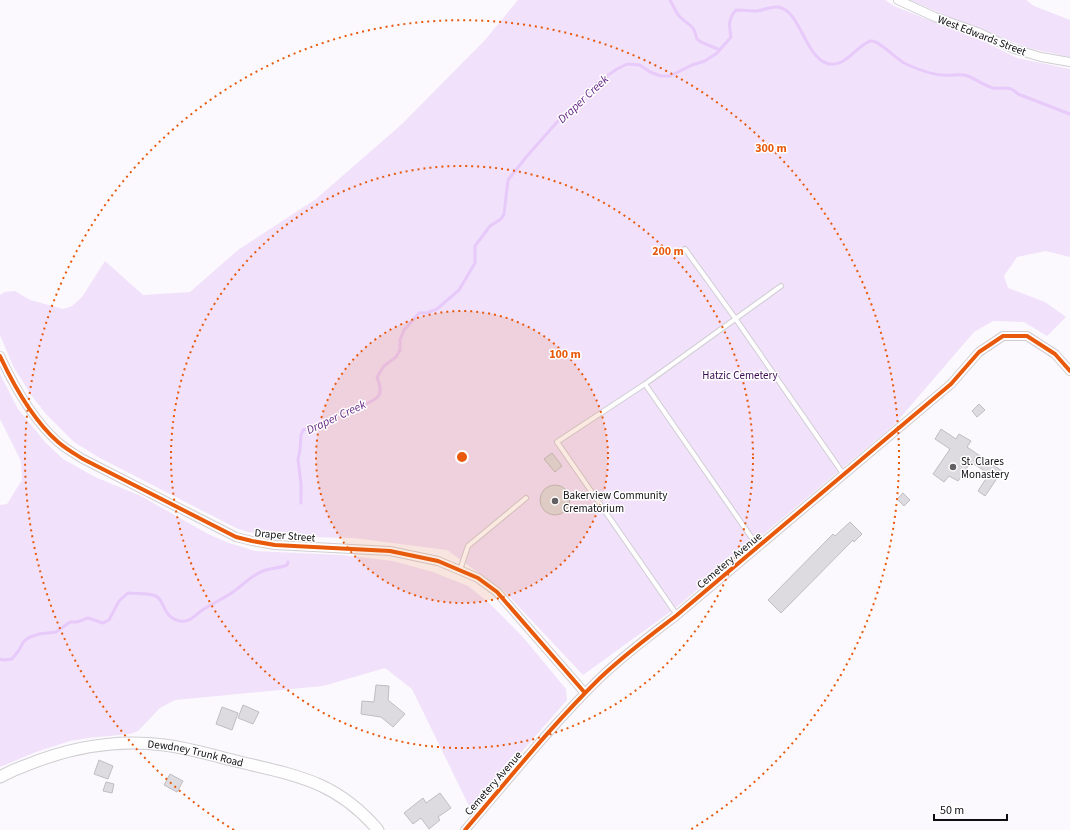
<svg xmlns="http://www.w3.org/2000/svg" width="1070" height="830" viewBox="0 0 1070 830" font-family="'Source Sans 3',sans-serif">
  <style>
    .green { fill: #f1e1fb }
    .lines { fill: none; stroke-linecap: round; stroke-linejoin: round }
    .stream { stroke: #e7cafa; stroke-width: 3 }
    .building { fill: #dddbdf; stroke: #bfbdc0 }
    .service-casing { stroke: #d0ced2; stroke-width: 6 }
    .minor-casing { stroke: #d0ced2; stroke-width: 10 }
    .secondary-casing { stroke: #d0ced2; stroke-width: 13 }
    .service { stroke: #fefeff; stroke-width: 4 }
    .minor { stroke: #fefeff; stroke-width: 8 }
    .secondary { stroke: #fefeff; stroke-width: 11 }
    .cycleway-casing { stroke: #fff; stroke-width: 6 }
    .cycleway { stroke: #e8590c; stroke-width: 4 }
    .ring { fill: none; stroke: #e8590c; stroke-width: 2; stroke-dasharray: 2 4 }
    .poi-dot { fill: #626063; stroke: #fff; stroke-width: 1.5 }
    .labels { text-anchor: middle; stroke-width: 3; stroke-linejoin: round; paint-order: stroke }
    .street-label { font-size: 11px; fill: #0f0d10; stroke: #fff }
    .park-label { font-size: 11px; fill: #3d0b54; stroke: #fff }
    .poi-label { font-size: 11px; fill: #0f0d10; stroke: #fff; text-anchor: start }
    .water-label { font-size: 12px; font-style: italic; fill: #642684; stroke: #fff }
    .centre { fill: #e8590c; stroke: #fff; stroke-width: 2 }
    .ring-label { font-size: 12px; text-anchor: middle; font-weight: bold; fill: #e8590c; stroke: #fff; stroke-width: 3; stroke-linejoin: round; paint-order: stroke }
  </style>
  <rect width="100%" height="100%" fill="#fbf9fd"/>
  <!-- green -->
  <path class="green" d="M518 0H885L894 6 924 18 973 36 1017 58 1070 69V257L1046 251 1017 257 1004 276 1008 288 1045 302 1066 317 1047 336 1024 322 993 321 974 332 894 425 673 610 583 675 505 592 447 550 354 538 303 537 248 532 236 528 98 457 74 442 46 414 31 395 13 366 0 335V295L5 292 15 291 30 300 63 309 72 306 82 297 105 261 143 295 190 292 238 250 316 199 402 124 485 40Z
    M910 0H1026L1034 6 1070 20V57L1028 48 949 17Z
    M0 374 18 409 46 443 63 459 95 477 141 496 208 534 229 543 255 551 342 555 393 561 433 572 468 586 488 602 522 636 566 689 567 700 471 810 412 689 385 668 323 686 175 700 160 708 138 731 130 734 88 738 70 741 36 752 0 767V505L7 504 22 480 21 461 0 419Z"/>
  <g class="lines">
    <!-- stream -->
    <path class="stream" d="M670 0C673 5 676 13 680 17 690 27 693 23 697 39L701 42 720 50
      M301 503V484L298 459 300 450 301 435 303 430C307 428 310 429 315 428 327 426 335 416 345 411 354 407 373 404 379 395 382 390 379 383 377 377L384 366 396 357 400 350V340L404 330 419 313H427L437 309 459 290 475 263V246L490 226 501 219 504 214 508 180 527 156 558 121 598 82 617 69 627 64 640 65 650 72 661 76H670L692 65 705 61 717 53 731 37C729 26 728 19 736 10 743 10 750 11 757 11 764 10 772 6 778 7 800 10 804 54 826 63 845 70 857 44 871 41 879 40 897 60 906 64 917 69 932 75 944 75 952 76 961 73 968 76 977 80 983 85 993 88 998 89 1005 87 1011 89 1013 90 1016 92 1018 94L1070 114
      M0 659 3 660 12 659 19 650 24 641 30 637 39 634 56 632 70 622H77L88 618 103 623 109 620 119 601 128 593C137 594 148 593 156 596 164 599 163 618 180 621 189 623 194 616 201 611 211 604 223 599 233 592 243 585 252 575 263 571 271 568 280 568 287 565L288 562"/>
  </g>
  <!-- building -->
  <path class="building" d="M979 404 985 410 977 417 972 411Z
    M941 429 956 439 959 434 971 441 967 447 1002 471 985 496 978 491 989 474 971 462 958 481 949 476 944 482 933 474 950 449 935 439Z
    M552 453 562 466 555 472 544 459Z
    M540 500a15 15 0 1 1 30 0a15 15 0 1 1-30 0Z
    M903 493 910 500 904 506 897 499Z
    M850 522 862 534 854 542 853 540 781 613 768 600 833 534 835 536Z
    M376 685 389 686 388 700 405 714 393 727 381 717 361 714 362 701 374 702Z
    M243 705 259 712 253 724 238 718Z
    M222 707 238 713 232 730 216 724Z
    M99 760 113 766 108 779 94 774Z
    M170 774 183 781 177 792 164 785Z
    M106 782 114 784 112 793 103 791Z
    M440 793 451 808 438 817 440 820 429 829 421 818 413 824 404 813 423 798 426 803Z"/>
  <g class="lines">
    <defs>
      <path id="service" d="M685 249 735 318 844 475
        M645 384 781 286
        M460 570 468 546 526 498
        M677 615 557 442 645 384 758 547"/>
      <path id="minor" d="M898 0 935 17 977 32 1014 49 1041 57 1070 62
        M0 356C14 386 32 419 58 442 66 449 75 454 83 459L236 537 252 541 275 545 390 551 438 561 478 578 497 592 585 693
        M465 830C509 779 551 726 600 678 624 655 651 635 677 615L951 384 979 352 1003 336H1027L1055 354 1070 371"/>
      <g id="secondary">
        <path id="s1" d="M0 777C9 772 18 768 27 765 71 747 117 739 164 745 189 748 215 756 240 762 299 776 337 782 378 830"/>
      </g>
    </defs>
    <!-- service casing -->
    <use href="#service" class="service-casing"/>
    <!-- minor casing -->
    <use href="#minor" class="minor-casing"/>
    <!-- secondary casing -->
    <use href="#secondary" class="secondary-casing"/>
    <!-- service -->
    <use href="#service" class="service"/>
    <!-- minor -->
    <use href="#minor" class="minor"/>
    <!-- secondary -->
    <use href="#secondary" class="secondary"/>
    <defs>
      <path id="cycleway" d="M0 356C14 386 32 419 58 442 66 449 75 454 83 459L236 537 252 541 275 545 390 551 438 561 478 578 497 592 585 693
        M465 830C509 779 551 726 600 678 624 655 651 635 677 615L951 384 979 352 1003 336H1027L1055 354 1070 371"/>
    </defs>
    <!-- cycleway casing -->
    <use href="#cycleway" class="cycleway-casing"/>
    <!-- cycleway -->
    <use href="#cycleway" class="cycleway"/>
  </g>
  <!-- distance rings -->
  <circle cx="462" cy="457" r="146" fill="#e8590c" fill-opacity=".12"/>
  <g class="ring">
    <circle cx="462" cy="457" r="146"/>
    <circle cx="462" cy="457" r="291"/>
    <path d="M234 830A437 437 0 1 1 690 830"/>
  </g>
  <!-- markers -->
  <g class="poi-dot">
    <circle cx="953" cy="467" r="4"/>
    <circle cx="555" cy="501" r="4"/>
  </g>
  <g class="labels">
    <!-- street labels -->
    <g class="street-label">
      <text transform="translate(982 35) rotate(21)" y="4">West Edwards Street</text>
      <text transform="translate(285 535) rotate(5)" y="4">Draper Street</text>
      <text transform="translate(729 560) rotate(-40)" y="4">Cemetery Avenue</text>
      <text dy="4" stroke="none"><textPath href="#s1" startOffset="202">Dewdney Trunk Road</textPath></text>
      <text transform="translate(493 783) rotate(-49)" y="4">Cemetery Avenue</text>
    </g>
    <!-- park labels -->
    <g class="park-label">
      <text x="740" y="379">Hatzic Cemetery</text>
    </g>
    <!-- poi labels -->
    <g class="poi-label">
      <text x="961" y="465">St. Clares<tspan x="961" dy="13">Monastery</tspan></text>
      <text x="563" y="499">Bakerview Community<tspan x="563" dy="13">Crematorium</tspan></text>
    </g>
    <!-- water labels -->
    <g class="water-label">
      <text transform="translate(583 99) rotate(-43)" y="4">Draper Creek</text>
      <text transform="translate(336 417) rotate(-25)" y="4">Draper Creek</text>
    </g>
  </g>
  <circle cx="462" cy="457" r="6" class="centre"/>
  <g class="ring-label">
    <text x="771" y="152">300 m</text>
    <text x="668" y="255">200 m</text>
    <text x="565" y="358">100 m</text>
  </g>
  <!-- scale -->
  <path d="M934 814v6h73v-6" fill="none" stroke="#0f0d10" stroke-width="2"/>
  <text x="940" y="814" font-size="12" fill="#0f0d10" stroke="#ffffff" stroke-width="3" paint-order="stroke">50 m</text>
</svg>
